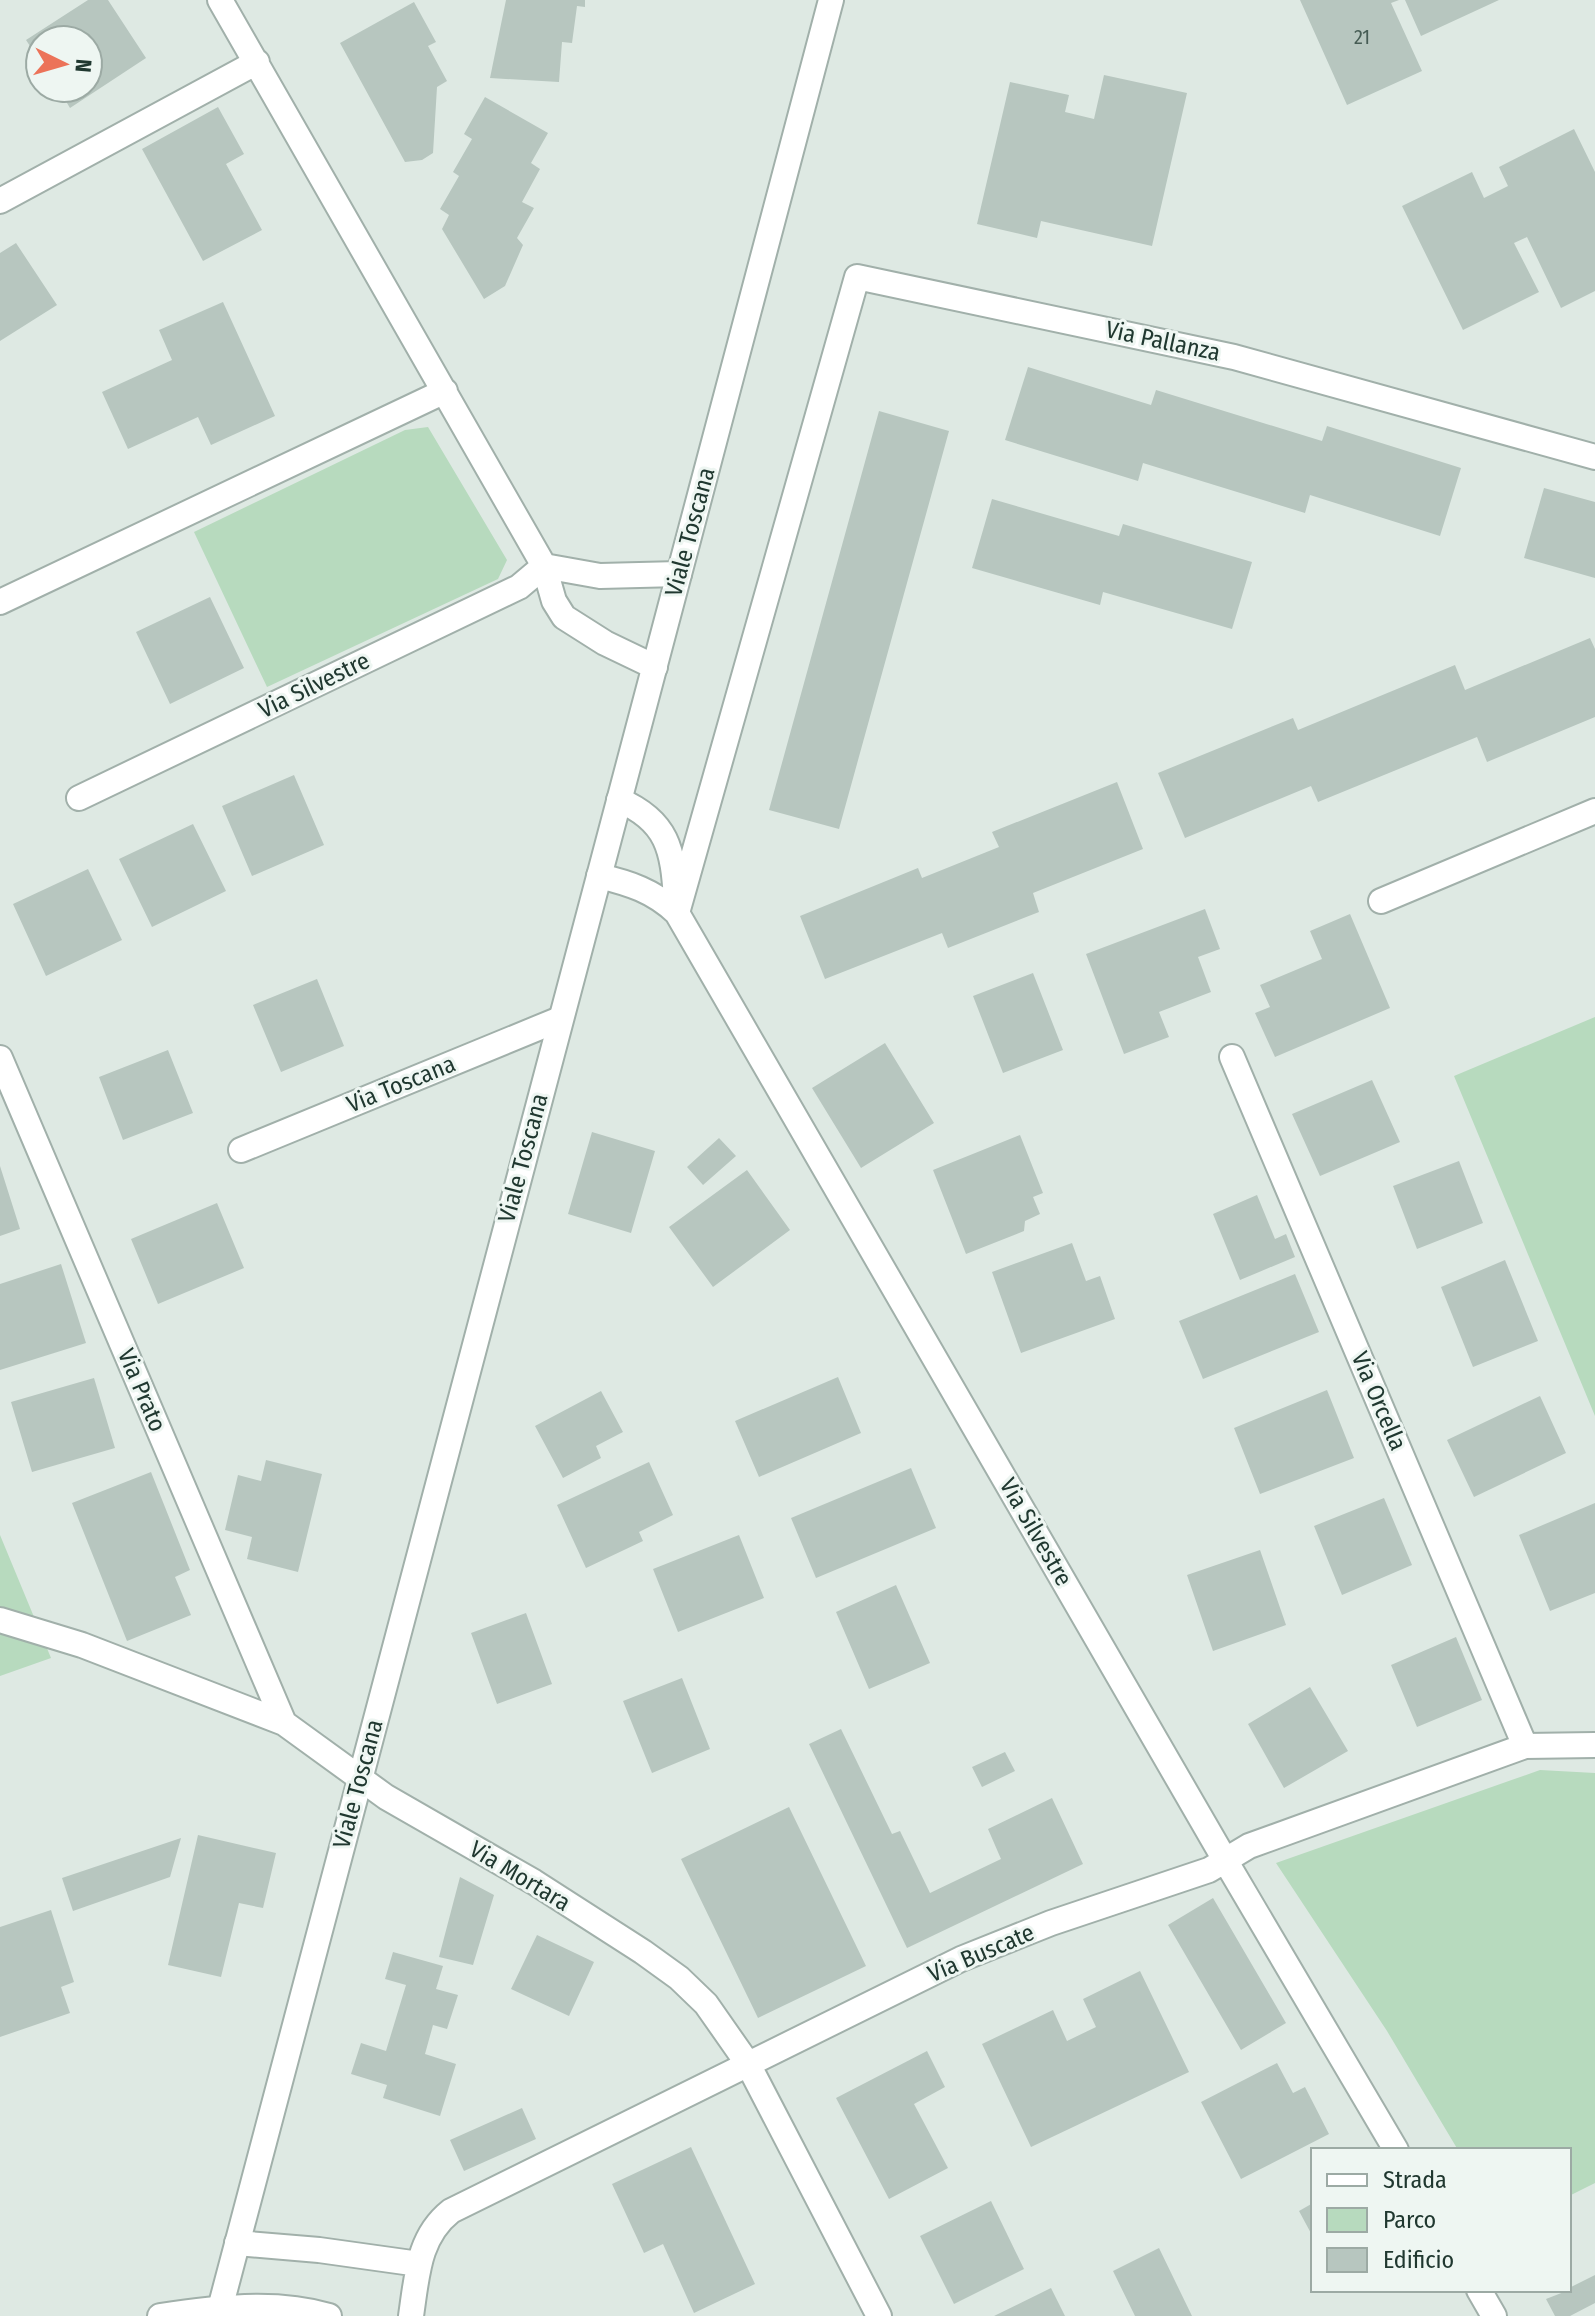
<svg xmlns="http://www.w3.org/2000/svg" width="1595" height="2316" viewBox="0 0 1595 2316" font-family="'Fira Sans Condensed',sans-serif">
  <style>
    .green { fill: #b7dabe }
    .building { fill: #b7c6bf }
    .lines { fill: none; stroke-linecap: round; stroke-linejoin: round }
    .minor-casing { stroke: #a1b0aa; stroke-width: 28 }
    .tertiary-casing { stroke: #a1b0aa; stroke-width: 28 }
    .minor { stroke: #fff; stroke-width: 24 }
    .tertiary { stroke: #fff; stroke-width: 24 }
    .labels { text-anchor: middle; stroke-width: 6; stroke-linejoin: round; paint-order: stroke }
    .number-label { font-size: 20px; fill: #465c54 }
    .street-label { font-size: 24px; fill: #203830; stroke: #eef6f2 }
  </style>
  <rect width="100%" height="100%" fill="#dee9e3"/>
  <!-- green -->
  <path class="green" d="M428 427 507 560 498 579 267 687 194 532 405 430Z
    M1595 1017V1416L1454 1076Z
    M0 1535 51 1658 0 1676Z
    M1540 1770 1595 1773V2183L1569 2196V2150H1458L1387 2031 1276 1863Z"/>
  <!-- building -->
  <path class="building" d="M88 0H108L146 58 70 108 58 88H88V40H40V61L26 40Z
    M506 0H585V7L577 6 572 43 562 42 559 82 490 78Z
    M1300 0H1399L1391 3 1422 71 1347 105Z
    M1405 0H1499L1421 36Z
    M414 2 436 42 428 46 447 81 437 87 433 153 422 160 405 162 340 43Z
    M1104 75 1187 93 1152 246 1041 221 1037 238 977 224 1010 82 1069 95 1065 112 1094 119Z
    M485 97 548 133 531 163 540 169 522 202 534 208 517 238 523 245 505 286 484 299 442 229 449 215 440 209 459 176 453 172 472 139 464 134Z
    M218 107 244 154 226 164 262 230 203 261 142 149Z
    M1574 129 1595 172V291L1561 308 1527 237 1514 243 1539 292 1463 330 1402 206 1472 172 1484 198 1508 186 1499 167Z
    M16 243 57 305 0 341V253Z
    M223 302 275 416 211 445 198 417 128 449 102 392 172 360 159 330Z
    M1028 367 1151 405 1156 390 1322 441 1327 426 1461 468 1440 536 1310 495 1305 513 1143 463 1138 481 1005 440Z
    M879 411 949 431 839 829 769 810Z
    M1544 488 1595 502V578L1524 558Z
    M992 499 1119 536 1123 524 1252 562 1232 629 1103 592 1100 605 972 568Z
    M210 597 244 668 170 704 136 632Z
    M1590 638 1595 649V717L1487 762 1477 737 1318 802 1311 786 1185 838 1158 773 1293 718 1298 730 1455 665 1465 690Z
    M294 775 324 845 252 876 222 806Z
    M1117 782 1143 849 1033 893 1039 912 948 948 942 933 825 979 800 916 918 868 922 878 999 847 992 832Z
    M193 824 226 891 152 927 119 859Z
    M88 869 122 940 46 976 13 904Z
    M1205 909 1220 949 1198 957 1211 992 1159 1012 1169 1037 1124 1054 1086 954Z
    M1350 914 1390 1008 1275 1057 1255 1013 1270 1007 1260 985 1322 959 1310 931Z
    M1033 973 1063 1050 1003 1073 973 996Z
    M317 979 344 1046 281 1072 253 1005Z
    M885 1043 934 1123 861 1168 812 1088Z
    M168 1050 193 1113 123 1140 99 1077Z
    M1372 1080 1400 1142 1320 1176 1292 1114Z
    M592 1132 655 1151 631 1233 568 1214Z
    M1020 1135 1043 1193 1033 1197 1040 1214 1025 1221 1024 1231 966 1254 933 1170Z
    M719 1138 736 1156 703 1185 687 1167Z
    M1459 1161 1483 1223 1417 1249 1393 1186Z
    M0 1166 20 1229 0 1236Z
    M747 1170 790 1230 713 1287 669 1227Z
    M1257 1195 1275 1239 1286 1234 1295 1257 1240 1280 1213 1214Z
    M217 1203 244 1268 158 1304 131 1239Z
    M1072 1243 1086 1281 1100 1276 1115 1319 1021 1353 992 1272Z
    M1505 1260 1538 1341 1473 1367 1441 1287Z
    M61 1264 86 1343 0 1370V1284Z
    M1295 1274 1319 1332 1203 1379 1179 1321Z
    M838 1377 861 1433 759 1477 735 1421Z
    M94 1378 115 1448 32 1472 11 1402Z
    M1327 1390 1354 1458 1260 1494 1234 1428Z
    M601 1391 623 1432 596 1446 601 1458 563 1478 535 1426Z
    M1540 1396 1566 1453 1474 1497 1447 1440Z
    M266 1460 322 1474 298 1572 247 1559 252 1537 225 1530 238 1475 261 1481Z
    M649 1462 673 1515 639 1532 643 1541 586 1568 557 1505Z
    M911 1468 936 1528 816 1578 791 1518Z
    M151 1472 190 1570 175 1577 191 1615 127 1641 72 1503Z
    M1384 1498 1412 1565 1342 1595 1314 1526Z
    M1595 1503V1593L1550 1611 1519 1535Z
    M739 1535 764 1598 678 1632 653 1569Z
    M1260 1550 1286 1625 1213 1651 1187 1575Z
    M896 1585 930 1663 869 1689 836 1612Z
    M526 1613 552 1684 497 1704 471 1633Z
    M1456 1637 1482 1700 1417 1727 1391 1665Z
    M682 1678 710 1749 652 1773 623 1701Z
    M1310 1687 1348 1751 1284 1788 1248 1724Z
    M841 1729 892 1834 900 1831 930 1893 1001 1859 988 1829 1052 1798 1083 1864 907 1948 809 1744Z
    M1005 1752 1015 1771 982 1787 972 1767Z
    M789 1807 866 1966 758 2018 681 1859Z
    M198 1835 276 1853 263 1908 239 1903 221 1977 168 1965Z
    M181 1838 170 1877 73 1911 62 1878Z
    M460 1877 494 1895 473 1965 439 1957Z
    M1213 1898 1286 2023 1241 2050 1168 1925Z
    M51 1910 74 1982 61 1987 70 2013 0 2037V1927Z
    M537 1935 594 1962 569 2016 511 1989Z
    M393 1952 443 1966 436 1989 458 1995 447 2029 433 2025 425 2054 456 2064 440 2116 383 2098 387 2085 351 2074 361 2043 386 2051 406 1985 385 1979Z
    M1140 1971 1189 2072 1031 2147 982 2044 1053 2010 1067 2041 1096 2027 1083 1999Z
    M927 2051 945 2087 914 2104 948 2168 889 2199 836 2098Z
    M1277 2063 1293 2093 1305 2087 1329 2134 1241 2179 1201 2102Z
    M522 2108 536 2139 464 2171 450 2140Z
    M691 2147 755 2284 694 2313 663 2244 644 2253 612 2184Z
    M991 2201 1024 2269 954 2304 920 2236Z
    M1313 2203V2237L1299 2211Z
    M1159 2248 1192 2316H1135L1113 2271Z
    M1595 2275V2303L1570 2316H1555L1546 2299 1569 2290V2288Z
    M1051 2288 1065 2316H994Z"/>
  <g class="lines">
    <defs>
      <path id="minor" d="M220 0 544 566 554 601 564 617 605 643 655 667
        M0 201 257 62
        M544 566 600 576 679 574
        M0 602 445 391
        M79 798 519 587 544 566
        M619 800C668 821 673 850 676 899
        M599 876C629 883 654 891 677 913L1225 1860 1396 2150
        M1381 901 1595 811
        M677 913 857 277 1234 357 1595 457
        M1232 1057 1525 1746
        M0 1058 284 1723
        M241 1150 560 1019
        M0 1620 82 1645 284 1723 386 1797 534 1882 643 1952 679 1978 706 2004 748 2064 879 2316
        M237 2243 319 2250 419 2264
        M1479 2290 1494 2316
        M160 2316C215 2308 275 2300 329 2316
        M411 2316C417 2276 418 2237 451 2211L961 1959 1051 1923 1209 1870 1249 1846 1525 1746 1595 1745"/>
      <path id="tertiary" d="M218 2316 831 0"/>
    </defs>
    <!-- minor casing -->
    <use href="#minor" class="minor-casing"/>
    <!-- tertiary casing -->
    <use href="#tertiary" class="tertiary-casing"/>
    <!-- minor -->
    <use href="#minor" class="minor"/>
    <!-- tertiary -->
    <use href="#tertiary" class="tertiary"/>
  </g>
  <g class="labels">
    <!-- number labels -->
    <g class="number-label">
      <text x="1362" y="44">21</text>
    </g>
    <!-- street labels -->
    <g class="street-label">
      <text transform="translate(1163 341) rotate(12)" y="8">Via Pallanza</text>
      <text transform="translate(690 532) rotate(-75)" y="8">Viale Toscana</text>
      <text transform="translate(314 685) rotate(-26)" y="8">Via Silvestre</text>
      <text transform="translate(401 1084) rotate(-22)" y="8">Via Toscana</text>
      <text transform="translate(523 1158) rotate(-75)" y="8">Viale Toscana</text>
      <text transform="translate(142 1390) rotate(67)" y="8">Via Prato</text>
      <text transform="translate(1379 1401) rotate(67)" y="8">Via Orcella</text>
      <text transform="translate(1036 1532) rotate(60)" y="8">Via Silvestre</text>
      <text transform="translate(358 1784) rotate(-75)" y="8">Viale Toscana</text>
      <text transform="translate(520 1876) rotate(31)" y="8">Via Mortara</text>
      <text transform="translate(981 1953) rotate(-23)" y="8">Via Buscate</text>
    </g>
  </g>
  <!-- legend -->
  <rect x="1311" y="2148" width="260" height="144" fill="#eef6f2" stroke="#9caaa4" stroke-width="2"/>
  <rect x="1327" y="2174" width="40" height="12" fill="#ffffff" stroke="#9caaa4" stroke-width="2"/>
  <text x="1383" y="2188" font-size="24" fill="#203830">Strada</text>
  <rect x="1327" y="2208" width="40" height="24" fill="#b7dabe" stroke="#9caaa4" stroke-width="2"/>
  <text x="1383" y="2228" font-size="24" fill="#203830">Parco</text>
  <rect x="1327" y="2248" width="40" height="24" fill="#b7c6bf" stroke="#9caaa4" stroke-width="2"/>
  <text x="1383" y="2268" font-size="24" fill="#203830">Edificio</text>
  <!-- north arrow -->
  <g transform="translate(64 64) rotate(95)"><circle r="38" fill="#eef6f2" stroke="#9caaa4" stroke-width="2"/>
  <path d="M0-6L14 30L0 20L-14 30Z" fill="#ec7359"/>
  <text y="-12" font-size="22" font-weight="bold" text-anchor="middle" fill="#203830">N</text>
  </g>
</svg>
